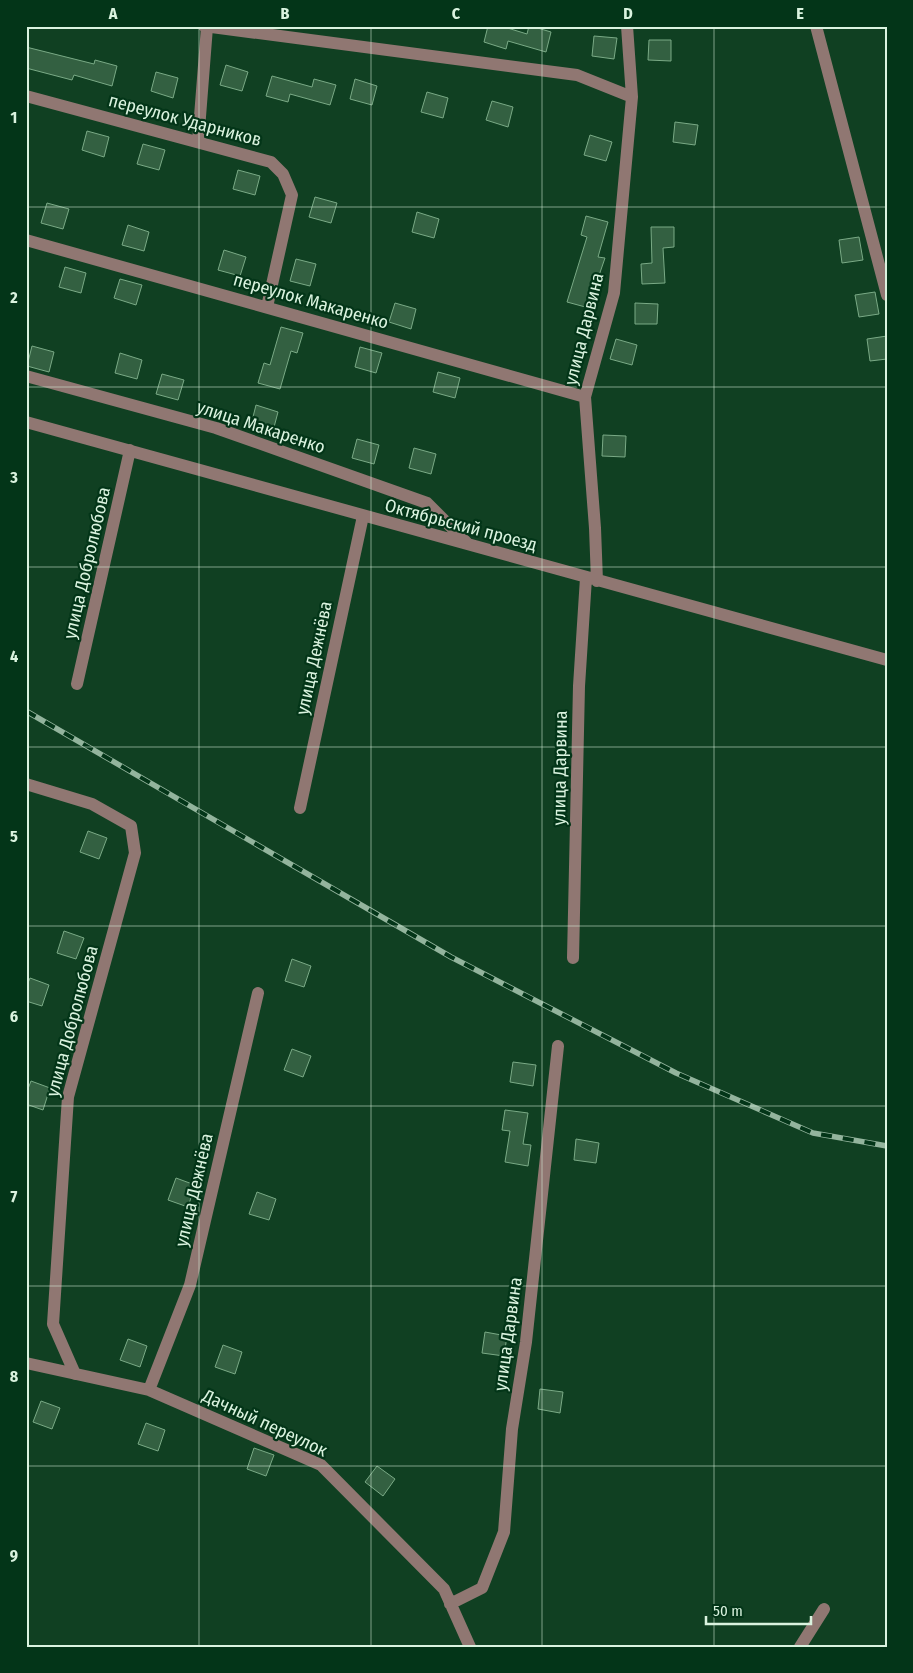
<svg xmlns="http://www.w3.org/2000/svg" width="913" height="1673" viewBox="0 0 913 1673" font-family="'Fira Sans Condensed',sans-serif">
  <style>
    .building { fill: #336041; stroke: #7aaa86 }
    .lines { fill: none; stroke-linecap: round; stroke-linejoin: round }
    .minor { stroke: #907772; stroke-width: 12 }
    .rail-casing { stroke: #93b49d; stroke-width: 5.5 }
    .rail { stroke: #033518; stroke-width: 4; stroke-dasharray: 11; stroke-linecap: butt }
    .grid { fill: none; stroke: #daf3df; stroke-width: 1; stroke-opacity: 0.55 }
    .labels { text-anchor: middle; stroke-width: 4.5; stroke-linejoin: round; paint-order: stroke }
    .street-label { font-size: 18px; fill: #daf3df; stroke: #033518 }
    .neatline { fill: none; stroke: #daf3df; stroke-width: 2 }
    .grid-label { font-size: 16px; text-anchor: middle; font-weight: bold; fill: #daf3df }
  </style>
  <rect width="100%" height="100%" fill="#104022"/>
  <!-- building -->
  <path class="building" d="M488 26H501L527 34 529 26H531L551 32 546 52 508 41 506 49 484 42Z
    M594 36 617 38 614 59 592 56Z
    M649 40H671V61L648 60Z
    M26 47 94 64 95 60 117 66 112 86 74 75 72 80 26 68Z
    M226 65 248 72 242 91 220 85Z
    M156 72 178 78 173 98 151 91Z
    M272 76 312 87 314 79 336 85 330 105 290 94 288 102 266 96Z
    M355 79 377 86 372 105 350 99Z
    M427 92 448 98 443 118 421 112Z
    M492 101 513 107 508 127 486 120Z
    M675 122 698 125 695 145 673 142Z
    M87 131 109 137 104 157 82 150Z
    M590 135 612 142 606 161 584 155Z
    M143 144 165 150 159 170 137 164Z
    M238 170 260 176 255 195 233 189Z
    M315 197 337 203 331 223 309 217Z
    M47 203 69 209 63 229 41 223Z
    M417 212 439 219 434 238 412 232Z
    M586 216 608 222 598 257 605 258 595 287H591L589 308 567 302 587 237 581 235Z
    M128 225 149 232 144 251 122 245Z
    M651 227H674V247L663 248 665 283 642 284 641 264 652 263Z
    M859 237 863 260 842 263 839 240Z
    M224 250 246 257 240 276 218 270Z
    M296 259 316 264 310 286 290 281Z
    M65 267 86 273 81 293 59 287Z
    M120 279 142 285 136 305 114 298Z
    M875 292 879 314 859 317 855 295Z
    M395 303 416 309 411 329 389 322Z
    M635 303 658 304 657 324H635Z
    M281 327 303 333 297 353 291 351 280 389 258 383 264 363 270 365Z
    M887 336V359L870 361 867 339Z
    M616 339 637 345 632 365 610 359Z
    M32 346 54 352 49 372 27 366Z
    M360 347 382 353 376 373 355 367Z
    M120 353 142 360 137 379 115 373Z
    M438 372 460 378 455 398 433 392Z
    M162 374 184 380 178 400 156 394Z
    M256 405 278 412 273 431 251 425Z
    M603 435 626 436 625 457 602 456Z
    M357 439 379 445 374 464 352 458Z
    M414 448 436 454 431 474 409 468Z
    M88 831 107 838 99 859 80 852Z
    M64 931 84 938 76 959 57 953Z
    M292 959 311 966 304 987 285 981Z
    M30 978 49 985 42 1006 26 1001V988Z
    M292 1049 311 1056 303 1077 284 1070Z
    M513 1062 536 1065 533 1086 510 1082Z
    M31 1081 50 1088 43 1110 26 1104V1094Z
    M505 1110 528 1113 523 1144 531 1145 528 1166 505 1162 510 1131 502 1130Z
    M576 1139 599 1143 596 1163 574 1160Z
    M176 1178 195 1185 188 1207 168 1200Z
    M257 1192 276 1199 269 1220 249 1214Z
    M485 1332 507 1336 504 1356 482 1353Z
    M128 1339 147 1346 140 1367 120 1360Z
    M223 1345 242 1352 235 1374 215 1367Z
    M540 1389 563 1392 560 1413 538 1409Z
    M41 1401 60 1408 52 1429 33 1422Z
    M146 1423 165 1430 158 1451 138 1444Z
    M254 1448 274 1455 266 1476 247 1469Z
    M377 1466 395 1479 383 1496 365 1482Z"/>
  <g class="lines">
    <!-- minor -->
    <path class="minor" d="M204 26 577 75 632 97
      M816 26 887 295
      M26 96 271 162 283 174 292 195 267 307
      M198 142 207 27
      M26 240 585 397
      M26 376 216 428 427 503 467 543
      M26 422 887 660
      M597 581 595 528 585 397 614 293 632 97 627 26
      M77 684 130 450
      M26 784 92 804 131 826 135 853 68 1097 53 1324 75 1374
      M300 808 363 516
      M573 958 579 686 586 578
      M26 1363 149 1390 321 1465 444 1589 470 1647
      M149 1390 190 1285 258 993
      M450 1604 482 1588 504 1532 512 1429 526 1342 558 1046
      M800 1647 824 1609"/>
    <defs>
      <path id="rail" d="M26 711 451 957 676 1073 813 1133 887 1146"/>
    </defs>
    <!-- rail casing -->
    <use href="#rail" class="rail-casing"/>
    <!-- rail -->
    <use href="#rail" class="rail"/>
  </g>
  <!-- grid -->
  <path class="grid" d="M199 26V1647M371 26V1647M542 26V1647M714 26V1647M26 207H887M26 387H887M26 567H887M26 747H887M26 926H887M26 1106H887M26 1286H887M26 1466H887"/>
  <g class="labels">
    <!-- street labels -->
    <g class="street-label">
      <text transform="translate(185 120) rotate(15)" y="6">переулок Ударников</text>
      <text transform="translate(311 301) rotate(16)" y="6">переулок Макаренко</text>
      <text transform="translate(584 329) rotate(-76)" y="6">улица Дарвина</text>
      <text transform="translate(261 427) rotate(18)" y="6">улица Макаренко</text>
      <text transform="translate(461 525) rotate(15)" y="6">Октябрьский проезд</text>
      <text transform="translate(87 563) rotate(-77)" y="6">улица Добролюбова</text>
      <text transform="translate(314 658) rotate(-78)" y="6">улица Дежнёва</text>
      <text transform="translate(560 768) rotate(-89)" y="6">улица Дарвина</text>
      <text transform="translate(72 1021) rotate(-75)" y="6">улица Добролюбова</text>
      <text transform="translate(194 1190) rotate(-77)" y="6">улица Дежнёва</text>
      <text transform="translate(508 1334) rotate(-82)" y="6">улица Дарвина</text>
      <text transform="translate(265 1423) rotate(25)" y="6">Дачный переулок</text>
    </g>
  </g>
  <!-- border -->
  <rect width="913" height="1673" fill="none" stroke="#033518" stroke-width="55"/>
  <!-- scale -->
  <path d="M706 1616v8h105v-8" fill="none" stroke="#daf3df" stroke-width="2.5"/>
  <text x="713" y="1616" font-size="15" fill="#daf3df" stroke="#033518" stroke-width="4" paint-order="stroke">50 m</text>
  <rect x="28" y="28" width="858" height="1618" class="neatline"/>
  <g class="grid-label">
    <text x="113" y="19">A</text>
    <text x="285" y="19">B</text>
    <text x="456" y="19">C</text>
    <text x="628" y="19">D</text>
    <text x="800" y="19">E</text>
    <text x="14" y="123">1</text>
    <text x="14" y="303">2</text>
    <text x="14" y="483">3</text>
    <text x="14" y="662">4</text>
    <text x="14" y="842">5</text>
    <text x="14" y="1022">6</text>
    <text x="14" y="1202">7</text>
    <text x="14" y="1382">8</text>
    <text x="14" y="1561">9</text>
  </g>
</svg>
